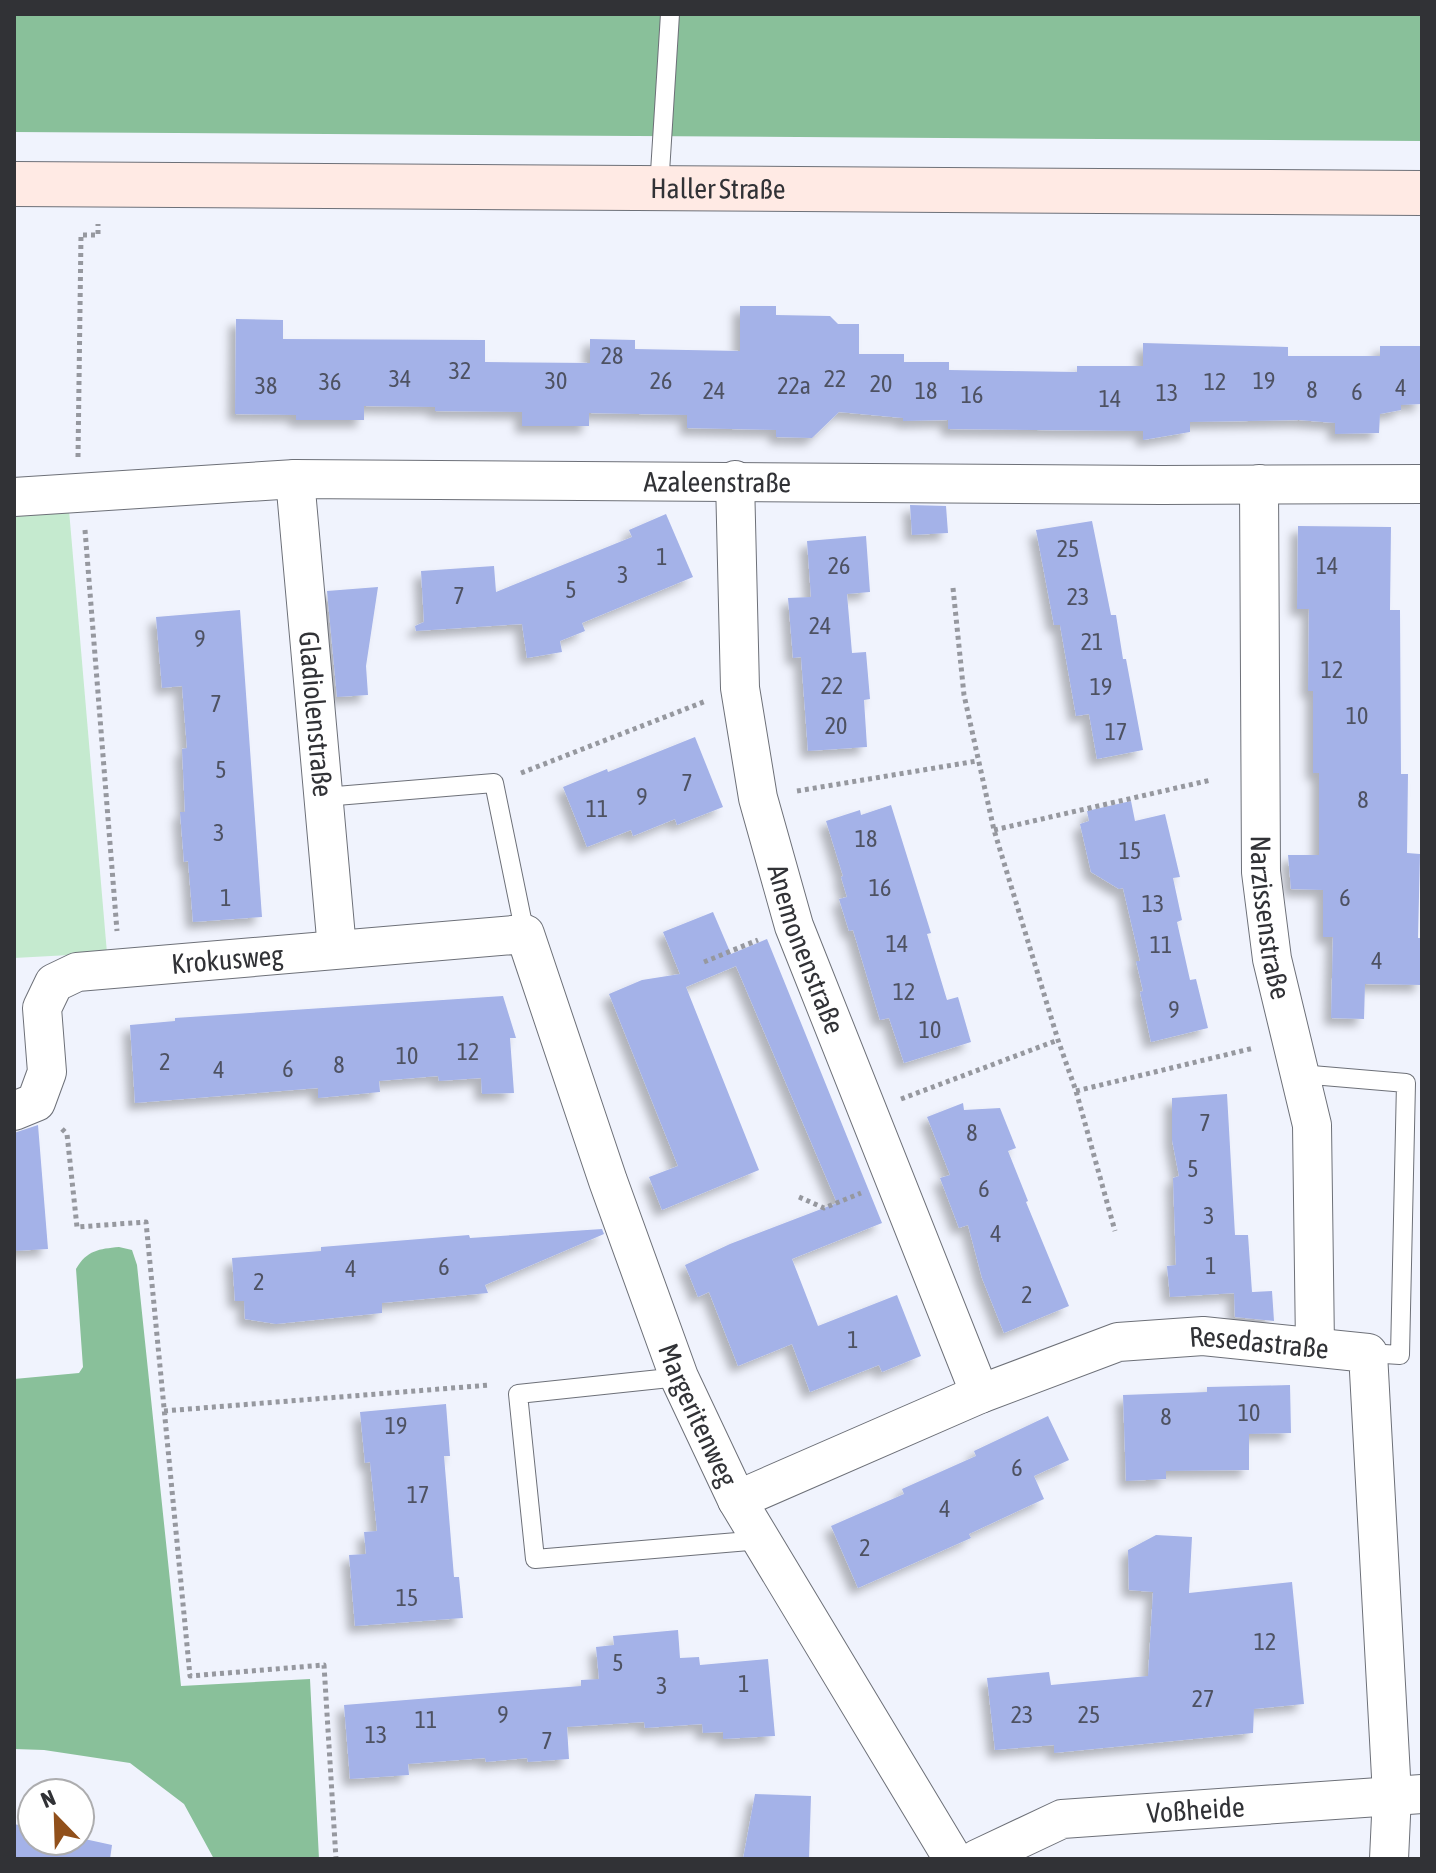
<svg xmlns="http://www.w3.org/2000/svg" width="1436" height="1873" viewBox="0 0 1436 1873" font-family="'Asap Condensed',sans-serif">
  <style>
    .green { fill: #c5eacf }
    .forest { fill: #89c09a }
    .building { fill: #a4b2e8; filter: url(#shadow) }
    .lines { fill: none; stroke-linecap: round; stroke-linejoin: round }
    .lane-casing { stroke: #6d7078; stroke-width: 20 }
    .street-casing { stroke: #6d7078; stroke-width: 40 }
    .secondary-casing { stroke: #6d7078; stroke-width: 46 }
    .path { stroke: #96989f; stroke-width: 5; stroke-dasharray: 4 4; stroke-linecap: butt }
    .lane { stroke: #fff; stroke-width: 18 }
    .street { stroke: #fff; stroke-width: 38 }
    .secondary { stroke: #ffeae4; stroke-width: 44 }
    .labels { text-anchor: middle; stroke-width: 6; stroke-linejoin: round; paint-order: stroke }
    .number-label { font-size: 24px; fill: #4e5262 }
    .street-label { font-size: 28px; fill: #313236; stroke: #fff }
  </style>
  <defs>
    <filter id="shadow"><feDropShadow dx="-7" dy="7" stdDeviation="4" flood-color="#0004"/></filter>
  </defs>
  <rect width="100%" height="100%" fill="#f0f3fd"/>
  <!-- green -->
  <path class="green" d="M69 510 107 953 14 958V514Z"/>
  <!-- forest -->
  <path class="forest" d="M14 14H1422V141L14 132Z
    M119 1247 132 1250 137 1265 181 1686 310 1679 319 1859H214L184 1804 130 1763 44 1750 14 1749V1379L79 1373 83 1367 76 1269C87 1250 99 1249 119 1247Z"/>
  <!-- building -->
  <path class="building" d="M740 306H776V315L830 316 838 324H859V354H904V362H949V370L1077 372V366H1143V343L1288 347V356H1380V346H1422V404L1401 405V410L1380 414 1379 433 1335 434V423L1299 420 1190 422V432L1143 440V431L948 429V420L903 421V418L839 412 812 438 776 437V430L687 428V415L589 413V426H522V412L435 411V407L364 406V420H296V415L235 414 236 319 283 320V339L485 340V362L590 363V339L635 340V349L740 351Z
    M910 505 946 506 948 533 912 535Z
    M666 514 693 577 582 623 585 631 560 641 562 652 527 658 522 624 416 631 415 626 424 622 421 571 494 566 496 592 632 537 629 530Z
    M1092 521 1111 615H1116L1123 659H1126L1143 750 1097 759 1089 714 1076 716 1060 625H1054L1036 530Z
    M1298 526 1391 527 1390 610H1400L1401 774H1408L1407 853 1420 854 1418 938H1422V985L1365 984 1364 1019 1331 1018 1333 937H1323V890L1291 889 1288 855H1319V773H1313V691H1308L1309 609H1297Z
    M866 536 870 592 847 594 852 653 866 652 870 699 864 700 867 747 808 751 801 657 793 658 788 598 811 597 807 541Z
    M378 587 366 666 368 695 337 697 327 591Z
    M240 610 262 917 193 922 188 861 184 862 180 812H185L182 749 187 748 182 686 162 688 156 617Z
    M695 737 723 807 677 825 675 819 633 836 631 830 587 847 563 787 607 769 608 772Z
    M1131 801 1135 821 1165 814 1180 877 1173 878 1182 920 1177 922 1190 980 1196 979 1208 1028 1151 1042 1140 992 1143 991 1136 961H1140L1123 888 1119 889 1091 872 1080 824 1089 821 1087 811Z
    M891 805 931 933 927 934 947 1000 958 997 971 1042 904 1063 889 1018 880 1020 853 930 849 931 839 899 847 897 841 877 843 876 826 821 860 810 861 815Z
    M713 912 731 954 767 939 882 1223 792 1259 818 1326 897 1295 921 1356 882 1372 879 1365 810 1392 792 1344 738 1366 709 1292 698 1297 685 1265 730 1244 837 1203 736 966 686 987 759 1170 662 1210 649 1177 678 1166 609 994 642 980 680 974 663 932Z
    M503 996 516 1038H510L514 1093 482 1094 481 1078 439 1081 438 1076 379 1081 380 1092 318 1098V1088L135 1103 130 1025 175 1021V1018Z
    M1227 1094 1235 1235H1248L1252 1292 1170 1297 1167 1266 1176 1265 1173 1178 1179 1176 1172 1140V1098Z
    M963 1103 964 1110 1000 1108 1016 1148 1008 1151 1028 1201 1026 1202 1069 1306 1004 1333 982 1278 968 1225 959 1228 940 1178 950 1175 927 1117Z
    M38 1125 48 1249 14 1251V1133Z
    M602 1229 604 1234 485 1285 488 1293 382 1303V1313L276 1324 245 1319 244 1301H235L232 1258 321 1251V1247L469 1235 470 1238Z
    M1272 1291 1274 1321 1235 1317 1234 1293Z
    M1290 1385 1291 1433 1249 1434V1470L1166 1471V1479L1126 1481 1123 1395 1207 1392V1387Z
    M446 1404 450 1456H444L454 1577H459L463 1618 355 1626 349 1555 366 1554 364 1532 377 1531 370 1462 365 1463 360 1412Z
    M1048 1416 1069 1460 1034 1476 1044 1499 969 1534 971 1538 858 1588 831 1526 904 1494 902 1489 976 1456 974 1451Z
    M1156 1535 1192 1537 1189 1593 1292 1582 1304 1704 1254 1709 1253 1733 1054 1753V1745L995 1750 987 1678 1049 1672 1051 1685 1148 1676 1153 1592 1129 1590 1128 1550Z
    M678 1630 680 1658 699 1657 700 1665 768 1659 775 1736 723 1739V1732L703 1733 702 1724 645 1728 644 1722 567 1727 569 1759 528 1762 527 1758 486 1762 485 1758 408 1764 409 1775 350 1779 344 1705 581 1686V1680L599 1679 596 1647 614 1645 613 1636Z
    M755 1794 811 1796 809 1859H743Z
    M14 1824 32 1828V1841H80V1838L112 1845 110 1859H14Z"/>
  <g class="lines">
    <defs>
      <path id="lane" d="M659 188 670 14
        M324 797 494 783 525 934
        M1300 1074 1406 1083 1400 1355 1368 1353
        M679 1377 518 1394 535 1559 761 1540"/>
      <g id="street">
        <path id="s1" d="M295 479 337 949"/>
        <path id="s2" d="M735 480 740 688 758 798 794 926 980 1394"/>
        <path id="s3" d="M1259 484 1261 872 1272 959 1312 1125 1315 1346"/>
        <path id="s4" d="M14 497 295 479 1161 485 1422 484"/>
        <path id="s5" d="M14 1111 36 1102 47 1072 42 1008 54 983 77 972 525 934 608 1181 679 1377 737 1500 953 1859"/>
        <path id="s6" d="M737 1500 980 1394 1118 1342 1203 1336 1368 1353 1392 1795 1389 1859"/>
        <path id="s7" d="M977 1859 1062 1819 1422 1794"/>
      </g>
      <g id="secondary">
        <path id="s8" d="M14 184 1422 193"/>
      </g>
    </defs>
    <!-- lane casing -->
    <use href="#lane" class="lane-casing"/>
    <!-- street casing -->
    <use href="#street" class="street-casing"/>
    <!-- secondary casing -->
    <use href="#secondary" class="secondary-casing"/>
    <!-- path -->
    <path class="path" d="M78 457 81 235H98V224
      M85 530 117 931
      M953 588 964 695 994 830 1058 1040 1076 1091 1115 1231
      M521 773 706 701
      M797 791 977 761
      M994 830 1211 780
      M704 962 758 940
      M1076 1091 1254 1048
      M901 1099 1058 1040
      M62 1129 67 1134 77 1227 146 1222 190 1676 324 1665 336 1859
      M799 1197 824 1208 861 1193
      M164 1411 490 1385"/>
    <!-- lane -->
    <use href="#lane" class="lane"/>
    <!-- street -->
    <use href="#street" class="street"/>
    <!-- secondary -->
    <use href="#secondary" class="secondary"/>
  </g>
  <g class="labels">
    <!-- number labels -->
    <g class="number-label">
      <text x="612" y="364">28</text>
      <text x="460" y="379">32</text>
      <text x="400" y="387">34</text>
      <text x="835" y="387">22</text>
      <text x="556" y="389">30</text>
      <text x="661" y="389">26</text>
      <text x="1264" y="389">19</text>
      <text x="330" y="390">36</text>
      <text x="1215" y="390">12</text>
      <text x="881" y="392">20</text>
      <text x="266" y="394">38</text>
      <text x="794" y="394">22a</text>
      <text x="1401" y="396">4</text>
      <text x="1312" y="398">8</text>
      <text x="714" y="399">24</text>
      <text x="926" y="399">18</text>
      <text x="1357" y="400">6</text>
      <text x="1167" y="401">13</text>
      <text x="972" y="403">16</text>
      <text x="1110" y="407">14</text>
      <text x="1068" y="557">25</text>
      <text x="662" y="565">1</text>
      <text x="839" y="574">26</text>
      <text x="1327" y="574">14</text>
      <text x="623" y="583">3</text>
      <text x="571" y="598">5</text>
      <text x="459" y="604">7</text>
      <text x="1078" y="605">23</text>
      <text x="820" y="634">24</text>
      <text x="200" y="647">9</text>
      <text x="1092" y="650">21</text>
      <text x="1332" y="678">12</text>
      <text x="832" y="694">22</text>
      <text x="1101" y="695">19</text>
      <text x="216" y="712">7</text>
      <text x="1357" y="724">10</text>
      <text x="836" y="734">20</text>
      <text x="1116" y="740">17</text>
      <text x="221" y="778">5</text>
      <text x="687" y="791">7</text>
      <text x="642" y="805">9</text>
      <text x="1363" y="808">8</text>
      <text x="597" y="817">11</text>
      <text x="219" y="841">3</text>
      <text x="866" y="847">18</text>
      <text x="1130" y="859">15</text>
      <text x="880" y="896">16</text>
      <text x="226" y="906">1</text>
      <text x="1345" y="906">6</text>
      <text x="1153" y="912">13</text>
      <text x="897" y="952">14</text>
      <text x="1161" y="953">11</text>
      <text x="1377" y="969">4</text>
      <text x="904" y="1000">12</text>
      <text x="1174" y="1018">9</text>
      <text x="930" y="1038">10</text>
      <text x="468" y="1060">12</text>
      <text x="407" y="1064">10</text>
      <text x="165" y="1070">2</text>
      <text x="339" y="1073">8</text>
      <text x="288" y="1077">6</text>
      <text x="219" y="1078">4</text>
      <text x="1205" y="1131">7</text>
      <text x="972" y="1141">8</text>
      <text x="1193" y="1177">5</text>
      <text x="984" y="1197">6</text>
      <text x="1209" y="1224">3</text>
      <text x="996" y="1242">4</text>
      <text x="1211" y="1274">1</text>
      <text x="444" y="1275">6</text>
      <text x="351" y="1277">4</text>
      <text x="259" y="1290">2</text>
      <text x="1027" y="1303">2</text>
      <text x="853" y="1348">1</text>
      <text x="1249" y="1421">10</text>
      <text x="1166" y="1425">8</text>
      <text x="396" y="1434">19</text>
      <text x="1017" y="1476">6</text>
      <text x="418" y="1503">17</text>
      <text x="945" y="1517">4</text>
      <text x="865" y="1556">2</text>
      <text x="407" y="1606">15</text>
      <text x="1265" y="1650">12</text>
      <text x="618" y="1671">5</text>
      <text x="744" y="1692">1</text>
      <text x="662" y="1694">3</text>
      <text x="1203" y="1707">27</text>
      <text x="503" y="1723">9</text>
      <text x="1022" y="1723">23</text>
      <text x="1089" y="1723">25</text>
      <text x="426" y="1728">11</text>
      <text x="376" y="1743">13</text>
      <text x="547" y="1749">7</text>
    </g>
    <!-- street labels -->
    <g class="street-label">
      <text dy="10" stroke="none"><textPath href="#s8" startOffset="704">Haller Straße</textPath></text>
      <text dy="10" stroke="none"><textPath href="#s4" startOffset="704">Azaleenstraße</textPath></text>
      <text dy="10" stroke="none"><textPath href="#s1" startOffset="236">Gladiolenstraße</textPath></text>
      <text dy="10" stroke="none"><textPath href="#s3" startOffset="434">Narzissenstraße</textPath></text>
      <text dy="10" stroke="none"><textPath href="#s2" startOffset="478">Anemonenstraße</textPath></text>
      <text dy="10" stroke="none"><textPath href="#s5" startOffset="324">Krokusweg</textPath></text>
      <text dy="10" stroke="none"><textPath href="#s6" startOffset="554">Resedastraße</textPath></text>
      <text dy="10" stroke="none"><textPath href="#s5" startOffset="1134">Margeritenweg</textPath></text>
      <text dy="10" stroke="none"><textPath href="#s7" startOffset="228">Voßheide</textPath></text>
    </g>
  </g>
  <!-- border -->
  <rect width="1436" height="1873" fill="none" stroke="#313236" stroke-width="32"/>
  <!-- north arrow -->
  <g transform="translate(56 1817) rotate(337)"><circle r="38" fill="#ffffff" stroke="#adadaf" stroke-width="2"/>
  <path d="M0-6L14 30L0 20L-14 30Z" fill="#91501b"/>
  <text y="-12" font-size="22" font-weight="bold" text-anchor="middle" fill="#313236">N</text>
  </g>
</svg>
